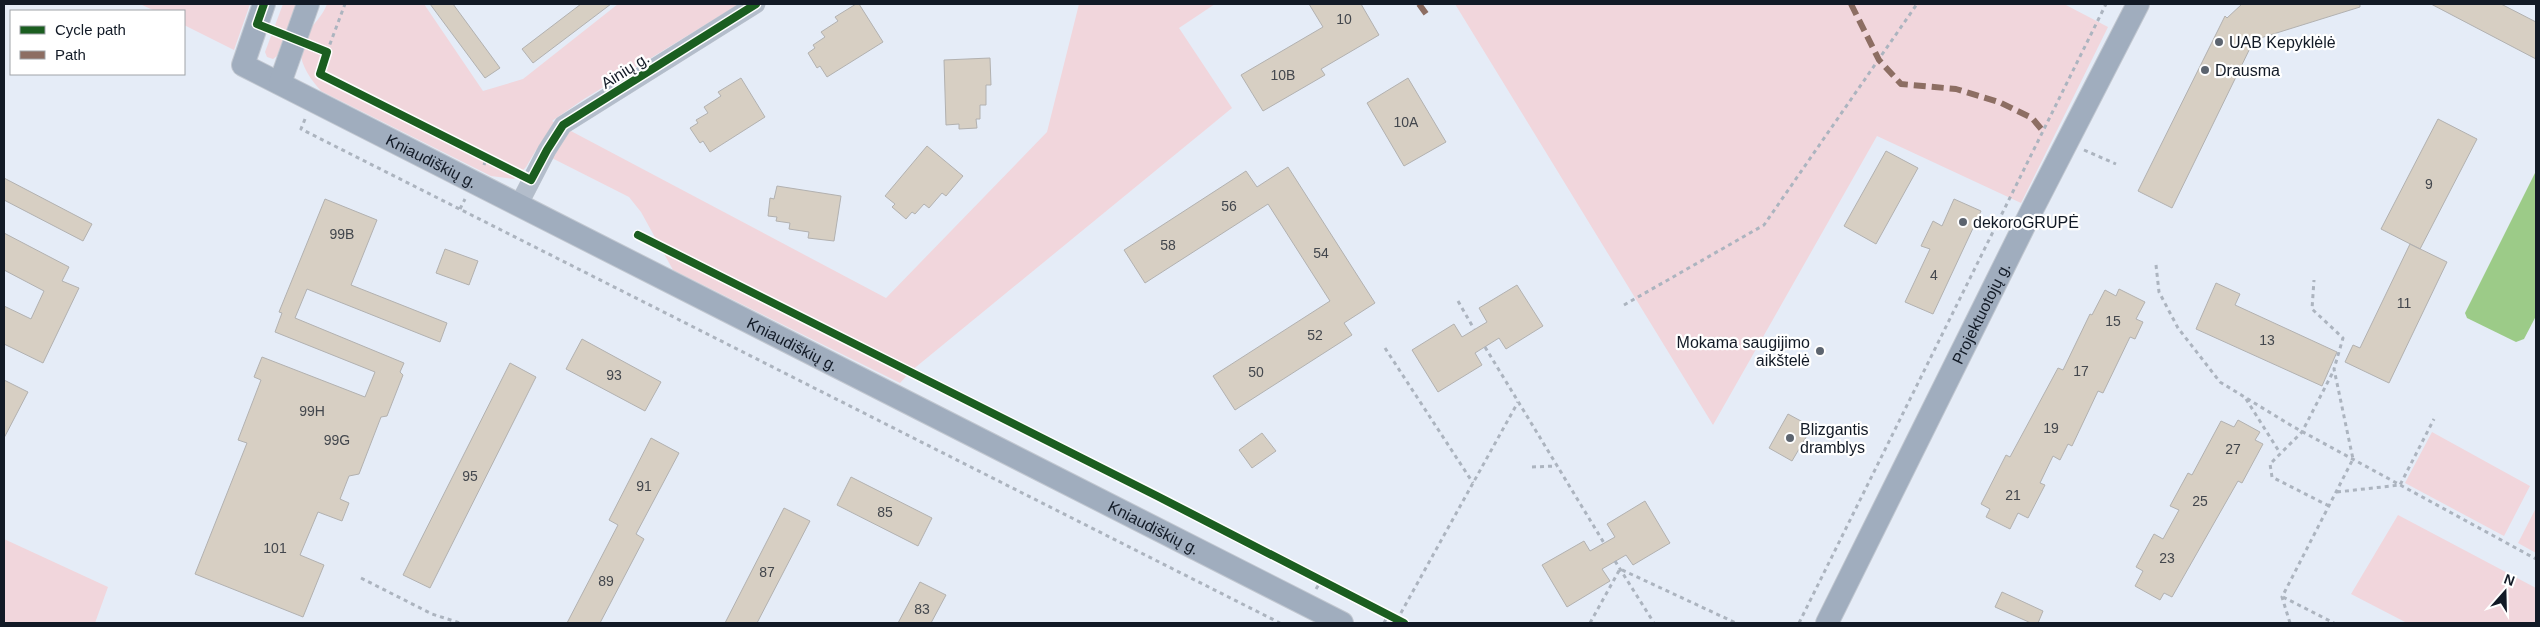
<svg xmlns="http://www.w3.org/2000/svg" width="2540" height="627" viewBox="0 0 2540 627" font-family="Helvetica,sans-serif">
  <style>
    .green { fill: #f1d6dc }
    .water { fill: #9ccb88 }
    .building { fill: #d7cfc3; stroke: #b2b1b0 }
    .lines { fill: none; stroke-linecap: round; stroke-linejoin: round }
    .minor-casing { stroke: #c1c7d0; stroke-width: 19 }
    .major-casing { stroke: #c1c7d0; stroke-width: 24 }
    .path { stroke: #acb4bf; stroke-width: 3; stroke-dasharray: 4 4; stroke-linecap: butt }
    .minor { stroke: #b3bdcb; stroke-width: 18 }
    .major { stroke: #a0adbe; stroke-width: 22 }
    .quiet { stroke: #8d6e63; stroke-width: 6; stroke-dasharray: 12 6; stroke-linecap: butt }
    .cycleway-casing { stroke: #fff; stroke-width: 11 }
    .cycleway { stroke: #1b5e20; stroke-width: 8 }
    .poi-dot { fill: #5c646f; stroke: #fff; stroke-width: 2 }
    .labels { text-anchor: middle; stroke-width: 4.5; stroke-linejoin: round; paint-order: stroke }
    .number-label { font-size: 14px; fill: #43474d }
    .poi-label { font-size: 16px; fill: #121a26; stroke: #fff; text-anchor: start }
    .street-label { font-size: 16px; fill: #121a26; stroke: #fff }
  </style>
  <rect width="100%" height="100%" fill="#e5ecf7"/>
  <!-- green -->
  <path class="green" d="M140 4H250L234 50 184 25V11H155Z
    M283 4H297L277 56 273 59 267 57 265 52Z
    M327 4H424L483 91 523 79 618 4H739L584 99 552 121 886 298 1047 132 1079 4H1215L1179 28 1232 108 911 371 900 383 673 270 641 212 629 197 536 150 526 167 514 179 491 176 321 91C308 77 293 55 305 36 312 25 323 16 327 4Z
    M1455 4H2064L2108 27 2021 203 1877 136 1713 425Z
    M2432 432 2530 486 2504 536 2405 483Z
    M2536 508V553L2518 543Z
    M2398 515 2536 588V623H2407L2351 594Z
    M4 539 108 587 95 623H4Z"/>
  <!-- water -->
  <path class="water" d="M2536 171V316L2524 339 2516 342 2467 318 2465 313Z"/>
  <!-- building -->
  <path class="building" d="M430 4H453L500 68 485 78Z
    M581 4H611L533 63 522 49Z
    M856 4H859L883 42 827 77 820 66 817 68 808 53 815 48 813 45 825 37 821 32 838 21 835 17Z
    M1309 4H1361L1379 35 1321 69 1325 75 1263 111 1241 75 1323 27Z
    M2242 4H2360V7L2254 40 2172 208 2138 191 2225 16 2227 18Z
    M2431 4H2501L2536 22V59Z
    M990 58 991 85H986V105H980V119H976L977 128 959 129V124L946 125 944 60Z
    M741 78 765 117 710 152 703 141 700 143 690 128 698 123 696 120 708 113 704 107 721 96 718 92Z
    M1408 78 1446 142 1404 166 1367 103Z
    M2438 119 2477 139 2420 249 2381 229Z
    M927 146 963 176 946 196 942 193 929 208 924 204 915 214 912 212 906 219 892 207 895 204 885 196Z
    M1886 151 1918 168 1876 244 1844 226Z
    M1288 167 1375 303 1344 323 1352 335 1235 410 1213 376 1330 301 1268 204 1145 283 1124 250 1246 171 1257 187Z
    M4 178 92 224 83 241 4 200Z
    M777 186 841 196 834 241 808 238 809 232 789 229 790 223 776 221 777 217 768 216 770 198 774 199Z
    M325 199 377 220 351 285 447 323 440 342 307 289 295 318 404 363 400 372 403 375 387 416 381 417 359 474 349 476 340 499 349 503 342 521 318 512 300 555 324 565 303 617 195 574 247 443 238 440 261 380 254 377 262 357 365 397 375 372 275 332 282 313 279 312Z
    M1954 199 1981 211 1933 314 1905 302 1930 249 1921 246 1933 221 1942 226Z
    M4 233 69 267 62 281 79 288 43 363 4 344V306L31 319 44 291 4 270Z
    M2410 244 2447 262 2389 383 2345 362 2353 345 2360 348Z
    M445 249 478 261 469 285 436 273Z
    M2216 283 2240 294 2235 305 2337 352 2322 386 2196 329Z
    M1517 285 1543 326 1506 349 1499 338 1475 353 1482 365 1438 392 1412 350 1454 324 1462 337 1487 322 1479 308Z
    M2119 289 2145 302 2136 319 2143 322 2135 339 2130 337 2103 393 2098 391 2072 446 2068 444 2060 460 2053 456 2040 483 2045 485 2028 518 2018 513 2010 529 1986 517 1990 509 1981 504 2006 455 2010 457 2058 368 2063 370 2090 314 2092 315 2105 290 2116 296Z
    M582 339 661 382 645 411 566 369Z
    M510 363 536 377 430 588 403 575Z
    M4 380 28 392 4 438Z
    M1788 414 1812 427 1792 461 1769 448Z
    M2238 420 2260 432 2255 440 2263 444 2242 483 2238 481 2172 597 2164 593 2160 600 2135 586 2143 571 2136 567 2154 534 2163 539 2179 510 2170 506 2188 473 2192 475 2221 421 2234 427Z
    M1262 433 1276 451 1252 468 1239 450Z
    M651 438 679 453 636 534 644 539 600 623H567L618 525 609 520Z
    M851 477 932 518 918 546 837 505Z
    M1645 501 1670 543 1633 565 1626 555 1602 569 1610 581 1567 607 1542 565 1584 541 1590 551 1615 537 1607 524Z
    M784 508 810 521 757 623H725Z
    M920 582 946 595 931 623H898Z
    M2002 592 2043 611 2038 623H2031L1995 607Z"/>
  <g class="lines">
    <defs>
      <path id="minor" d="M518 206 547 150 563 125 756 4"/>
      <g id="major">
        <path id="s1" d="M264 4 243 65 1342 623"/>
        <path d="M280 83 308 4"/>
        <path id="s2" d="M1827 623 2032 210 2138 4"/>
      </g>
    </defs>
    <!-- minor casing -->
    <use href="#minor" class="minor-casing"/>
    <!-- major casing -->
    <use href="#major" class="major-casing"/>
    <!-- path -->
    <path class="path" d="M327 52 345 4
      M305 119 301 129 1280 623
      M2084 150 2116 164
      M484 165 487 157
      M460 209 465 199
      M2156 265 2159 292 2178 328 2220 382 2292 426 2536 559
      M1458 301 1474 329
      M1624 305 1764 225 1917 4
      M1485 347 1604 543
      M1385 348 1473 483
      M2246 399 2280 453
      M1532 467 1557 466
      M2337 492 2400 485 2434 419
      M2329 506 2272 477 2270 464 2302 432 2334 370
      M1615 561 1654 623
      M361 578 432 614 460 623
      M1316 589 1321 581
      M2283 597 2334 623
      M1397 620 1518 402
      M1384 623 1388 615
      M1590 623 1620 569 1736 623
      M1799 623 2106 4
      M2290 623 2282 597 2353 459 2334 369 2343 338 2312 309 2314 280"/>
    <!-- minor -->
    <use href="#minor" class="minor"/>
    <!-- major -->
    <use href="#major" class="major"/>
    <!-- quiet -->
    <path class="quiet" d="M1419 4 1427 15
      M1851 4 1879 60 1901 84 1956 89 1999 102 2032 118 2043 131"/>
    <defs>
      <path id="cycleway" d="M264 4 257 24 327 52 320 74 531 180 547 150 563 125 756 4
        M638 235 1157 496 1404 623"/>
    </defs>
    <!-- cycleway casing -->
    <use href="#cycleway" class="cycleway-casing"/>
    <!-- cycleway -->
    <use href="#cycleway" class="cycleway"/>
  </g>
  <!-- markers -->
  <g class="poi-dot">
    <circle cx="2219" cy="42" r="5"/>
    <circle cx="2205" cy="70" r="5"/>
    <circle cx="1963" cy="222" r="5"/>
    <circle cx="1820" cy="351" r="5"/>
    <circle cx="1790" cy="438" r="5"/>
  </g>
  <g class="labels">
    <!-- number labels -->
    <g class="number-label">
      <text x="1344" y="24">10</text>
      <text x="1283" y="80">10B</text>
      <text x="1406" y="127">10A</text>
      <text x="2429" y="189">9</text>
      <text x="1229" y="211">56</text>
      <text x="342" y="239">99B</text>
      <text x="1168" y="250">58</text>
      <text x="1321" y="258">54</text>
      <text x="1934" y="280">4</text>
      <text x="2404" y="308">11</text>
      <text x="2113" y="326">15</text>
      <text x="1315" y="340">52</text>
      <text x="2267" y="345">13</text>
      <text x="2081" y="376">17</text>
      <text x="1256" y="377">50</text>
      <text x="614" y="380">93</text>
      <text x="312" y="416">99H</text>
      <text x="2051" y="433">19</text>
      <text x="337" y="445">99G</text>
      <text x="2233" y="454">27</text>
      <text x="470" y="481">95</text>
      <text x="644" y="491">91</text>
      <text x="2013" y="500">21</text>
      <text x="2200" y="506">25</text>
      <text x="885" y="517">85</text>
      <text x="275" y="553">101</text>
      <text x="2167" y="563">23</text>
      <text x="767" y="577">87</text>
      <text x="606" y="586">89</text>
      <text x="922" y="614">83</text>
    </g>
    <!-- poi labels -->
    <g class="poi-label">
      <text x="2229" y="48">UAB Kepyklėlė</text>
      <text x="2215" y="76">Drausma</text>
      <text x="1973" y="228">dekoroGRUPĖ</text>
      <text x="1810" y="348" text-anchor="end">Mokama saugijimo<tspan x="1810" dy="18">aikštelė</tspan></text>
      <text x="1800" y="435">Blizgantis<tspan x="1800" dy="18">dramblys</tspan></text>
    </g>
    <!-- street labels -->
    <g class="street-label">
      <text transform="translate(625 70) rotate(-32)" y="6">Ainių g.</text>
      <text dy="6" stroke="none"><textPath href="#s1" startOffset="276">Kniaudiškių g.</textPath></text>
      <text dy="6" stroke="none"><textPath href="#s2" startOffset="346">Projektuotojų g.</textPath></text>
      <text dy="6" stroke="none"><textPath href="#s1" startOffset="681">Kniaudiškių g.</textPath></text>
      <text dy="6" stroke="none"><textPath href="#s1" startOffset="1086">Kniaudiškių g.</textPath></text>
    </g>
  </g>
  <!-- border -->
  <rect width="2540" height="627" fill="none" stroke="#121a26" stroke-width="10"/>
  <!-- legend -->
  <rect x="10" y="10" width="175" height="65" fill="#ffffff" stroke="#a0a3a8"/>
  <rect x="20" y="26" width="25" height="8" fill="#1b5e20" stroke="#a0a3a8"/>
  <text x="55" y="35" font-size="15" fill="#121a26">Cycle path</text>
  <rect x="20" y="51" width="25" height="8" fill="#8d6e63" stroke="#a0a3a8"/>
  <text x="55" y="60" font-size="15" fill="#121a26">Path</text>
  <!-- north arrow -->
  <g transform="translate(2505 592) rotate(20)" stroke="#ffffff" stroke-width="4" paint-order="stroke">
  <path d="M0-4L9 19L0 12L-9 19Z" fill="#121a26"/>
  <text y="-8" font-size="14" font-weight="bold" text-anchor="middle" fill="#121a26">N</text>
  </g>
</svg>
